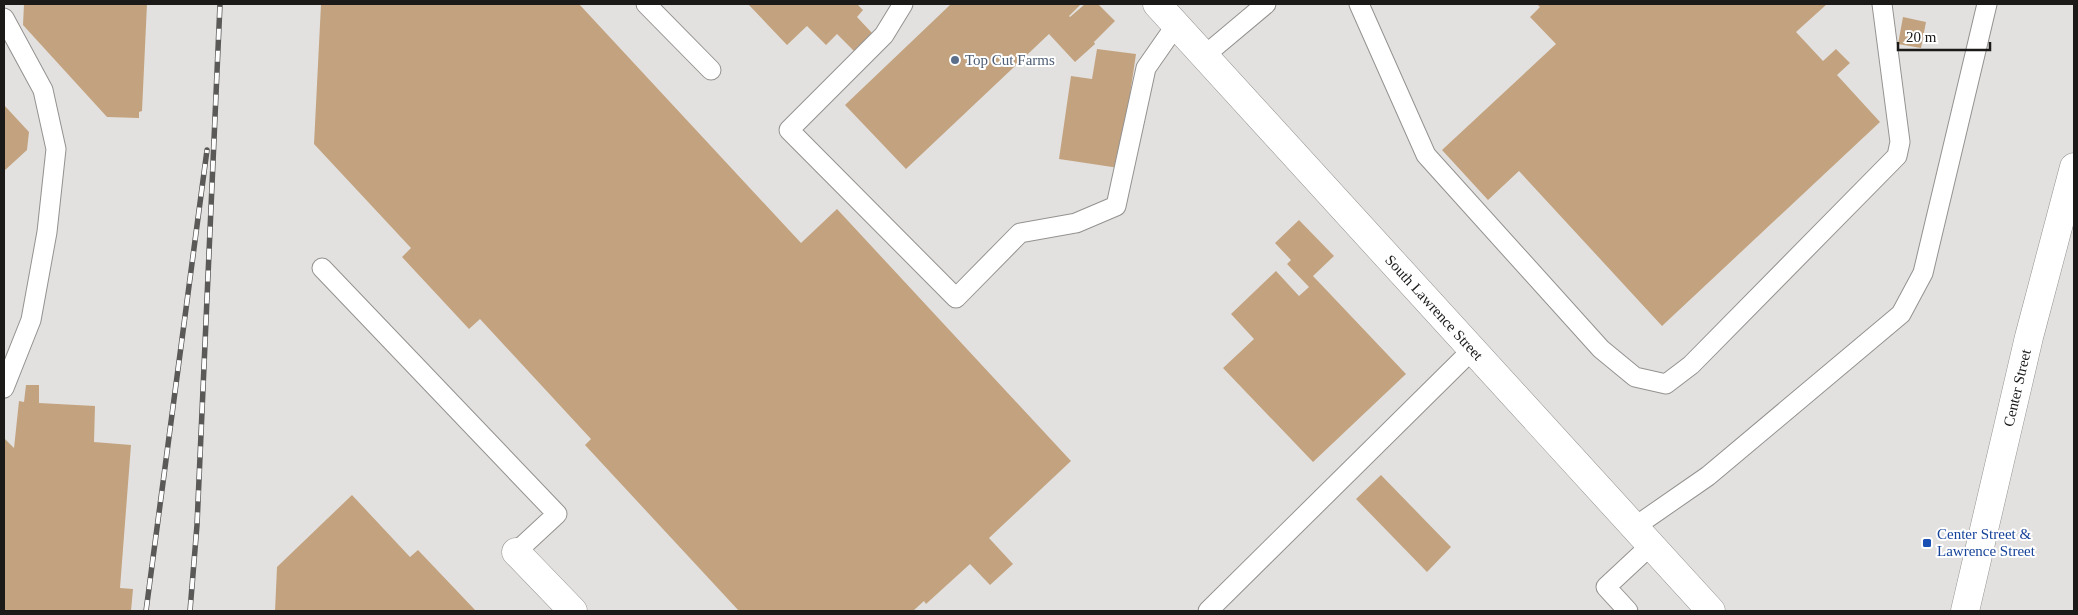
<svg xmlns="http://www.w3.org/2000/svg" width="2078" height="615" viewBox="0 0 2078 615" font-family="'Times New Roman',serif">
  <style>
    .building { fill: #c3a37f }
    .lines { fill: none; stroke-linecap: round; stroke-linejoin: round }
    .lane-casing { stroke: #949290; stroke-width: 21 }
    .street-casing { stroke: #949290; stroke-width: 29 }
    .secondary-casing { stroke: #949290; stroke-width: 29 }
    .lane { stroke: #fff; stroke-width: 19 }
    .street { stroke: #fff; stroke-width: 28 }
    .secondary { stroke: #fff; stroke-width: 28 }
    .rail-casing { stroke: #5a5958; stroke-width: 5.5 }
    .rail { stroke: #fff; stroke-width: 4; stroke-dasharray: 11; stroke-linecap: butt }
    .service-dot { fill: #5c6f8a; stroke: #fff; stroke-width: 2 }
    .transit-dot { fill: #1a4fb4; stroke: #fff; stroke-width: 2 }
    .labels { text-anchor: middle; stroke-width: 4; stroke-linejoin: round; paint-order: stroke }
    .service-label { font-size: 15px; fill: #4e5e75; stroke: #fff; text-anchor: start }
    .street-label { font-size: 15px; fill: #1b1a19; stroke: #fff }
    .transit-label { font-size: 15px; fill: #164399; stroke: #fff; text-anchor: start }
  </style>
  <rect width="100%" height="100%" fill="#e3e1df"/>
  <!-- building -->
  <path class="building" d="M24 4H147L142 111 139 112V118L107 117 23 25Z
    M321 4H579L801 243 837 209 1071 461 989 538 1013 564 990 585 970 564 926 604 924 601 913 611H739L585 445 591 439 480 319 469 329 402 257 411 248 314 144Z
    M748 4H857L863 10 857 17 873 34 855 52 837 34 826 45 807 26 787 45Z
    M951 4H1081L1069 16 1070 17 1085 4H1098L1115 21 1094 42 1095 44 1075 62 1049 34 906 169 845 105Z
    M1537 4H1827L1796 32 1823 61 1836 49 1850 63 1837 75 1880 122 1662 326 1519 171 1488 200 1442 150 1556 44 1530 17 1540 7Z
    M1903 17 1926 22 1921 48 1898 44Z
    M1097 49 1136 54 1119 168 1059 159 1071 76 1092 79Z
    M4 105 29 132 27 150 4 171Z
    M1299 220 1334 256 1313 276 1406 374 1313 462 1223 368 1254 339 1231 314 1276 271 1299 296 1309 287 1287 264 1291 260 1275 243Z
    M26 385H39V403L95 406 94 442 131 445 120 588 133 589 131 611H4V438L14 448 19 401 24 402Z
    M1381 475 1451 547 1427 572 1356 499Z
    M352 495 410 557 418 550 476 611H275L277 567Z"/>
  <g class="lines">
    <defs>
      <path id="lane" d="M646 4 711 70
        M903 4 884 35 789 130 956 298 1020 233 1076 223 1116 206 1146 68 1176 25
        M1359 4 1426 155 1601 349 1635 377 1666 384 1691 365 1897 156 1900 142 1882 4
        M4 18 43 90 56 149 47 232 31 320 4 388
        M1204 56 1266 4
        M322 268 557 514 516 552
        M1633 528 1708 476 1901 314 1923 273 1987 4
        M1208 611 1472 350
        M1628 611 1606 587 1650 546"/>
      <g id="street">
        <path id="s1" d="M1157 4 1711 611"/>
        <path d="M516 552 573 611"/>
      </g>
      <g id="secondary">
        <path id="s2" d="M1965 611 2029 337 2074 167"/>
      </g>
    </defs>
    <!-- lane casing -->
    <use href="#lane" class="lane-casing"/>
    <!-- street casing -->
    <use href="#street" class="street-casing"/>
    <!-- secondary casing -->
    <use href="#secondary" class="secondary-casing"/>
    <!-- lane -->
    <use href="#lane" class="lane"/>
    <!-- street -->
    <use href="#street" class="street"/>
    <!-- secondary -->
    <use href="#secondary" class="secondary"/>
    <defs>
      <path id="rail" d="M146 611 207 150
        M190 611 197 525 220 4"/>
    </defs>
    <!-- rail casing -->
    <use href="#rail" class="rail-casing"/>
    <!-- rail -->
    <use href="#rail" class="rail"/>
  </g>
  <!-- markers -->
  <circle class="service-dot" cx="955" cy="60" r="5"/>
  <rect class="transit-dot" x="1922" y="538" width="10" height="10" rx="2.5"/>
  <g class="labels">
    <!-- service labels -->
    <g class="service-label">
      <text x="965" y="65">Top Cut Farms</text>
    </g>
    <!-- street labels -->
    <g class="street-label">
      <text dy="5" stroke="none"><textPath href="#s1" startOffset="411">South Lawrence Street</textPath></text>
      <text dy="5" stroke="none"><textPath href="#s2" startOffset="229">Center Street</textPath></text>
    </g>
    <!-- transit labels -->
    <g class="transit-label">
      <text x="1937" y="539">Center Street &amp;<tspan x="1937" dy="17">Lawrence Street</tspan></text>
    </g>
  </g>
  <!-- border -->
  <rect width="2078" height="615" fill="none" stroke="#1b1a19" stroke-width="10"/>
  <!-- scale -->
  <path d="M1898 42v8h92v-8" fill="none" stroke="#1b1a19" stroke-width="2.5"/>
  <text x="1906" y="42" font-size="15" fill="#1b1a19" stroke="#ffffff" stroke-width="4" paint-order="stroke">20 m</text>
</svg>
